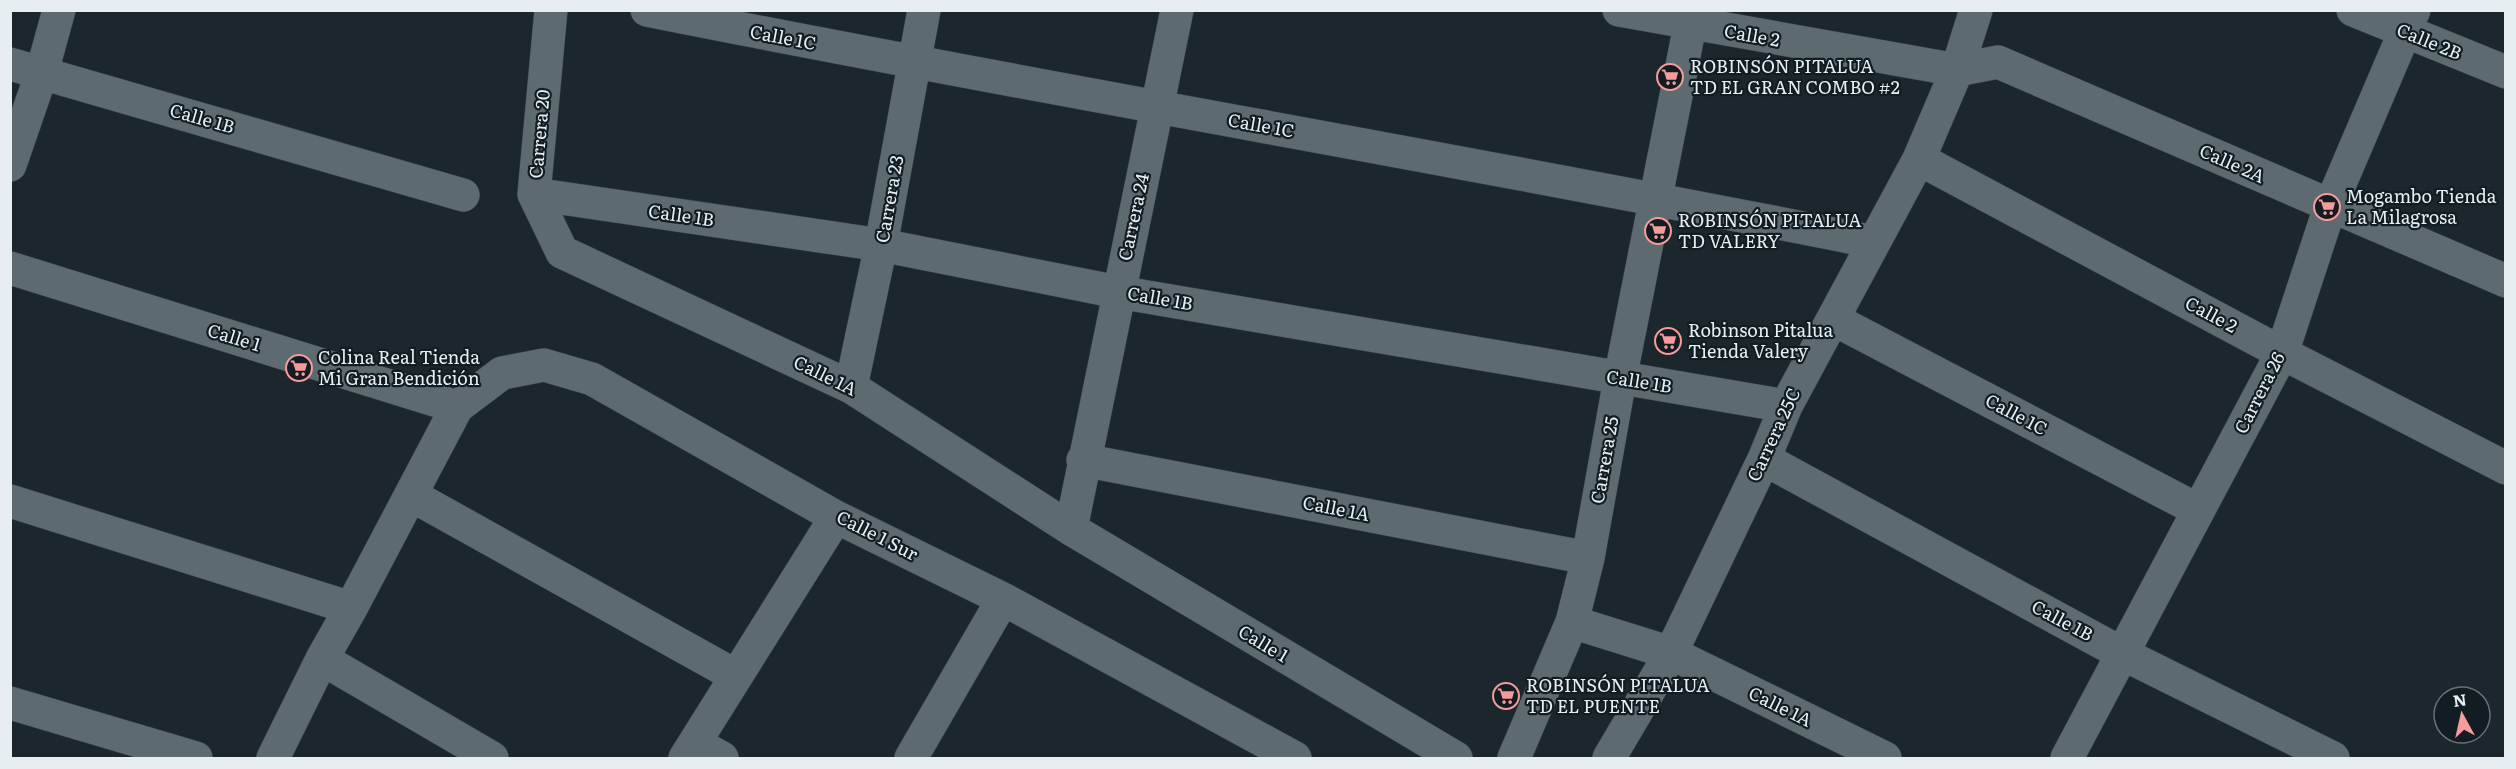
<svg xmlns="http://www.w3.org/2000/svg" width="2516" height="769" viewBox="0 0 2516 769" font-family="Literata,serif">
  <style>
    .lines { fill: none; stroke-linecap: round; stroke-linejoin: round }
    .minor-casing { stroke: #3c454a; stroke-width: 34 }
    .minor { stroke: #5d6a70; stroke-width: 33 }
    .labels { text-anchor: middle; stroke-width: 4.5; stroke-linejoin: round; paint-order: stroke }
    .street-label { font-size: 18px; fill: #e7eef2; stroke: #121d23 }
    .poi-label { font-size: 18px; fill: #e7eef2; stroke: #121d23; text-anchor: start }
  </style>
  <rect width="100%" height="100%" fill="#1b272c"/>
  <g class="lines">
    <defs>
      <path id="minor" d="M551 10 534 194 562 252 851 387 1071 529 1456 758
        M647 10C1056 92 1466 160 1874 242
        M1619 10 1957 70 1998 62 2506 281
        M2353 10 2506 72
        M10 64 463 195
        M1919 159 2282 353 2506 468
        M10 165 42 72 59 10
        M534 194 881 245 1118 292 1786 406
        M10 268 457 407
        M1833 319 2198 510
        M851 387 881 245 924 10
        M1764 459 2121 653 2333 758
        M1083 460 1588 558
        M411 495 736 676
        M10 501 351 608
        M1071 529 1177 10
        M1572 622 1671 653 1885 758
        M322 659 492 758
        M10 703 196 758
        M695 743 722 758
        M273 758 322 659 351 608 457 407 502 373 544 365 592 379 836 517 1003 599 1295 758
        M685 758 836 517
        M911 758 1003 599
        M1514 758 1572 622 1588 558 1620 379 1693 10
        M1609 758 1671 653 1764 459 1786 406 1919 159 1957 70 1976 10
        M2067 758 2282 353 2330 207 2414 10"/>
    </defs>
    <!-- minor casing -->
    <use href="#minor" class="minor-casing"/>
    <!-- minor -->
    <use href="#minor" class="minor"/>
  </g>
  <!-- icons -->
  <defs>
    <symbol id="supermarket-ring" viewBox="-11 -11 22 22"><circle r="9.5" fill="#121d23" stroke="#f59b99" stroke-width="1.5"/><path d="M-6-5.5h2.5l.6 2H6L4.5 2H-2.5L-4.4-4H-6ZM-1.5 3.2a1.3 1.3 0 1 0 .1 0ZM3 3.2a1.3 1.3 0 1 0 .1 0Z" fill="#f59b99"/></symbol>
  </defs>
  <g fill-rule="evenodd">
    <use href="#supermarket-ring" x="1655" y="62" width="30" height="30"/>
    <use href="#supermarket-ring" x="2312" y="192" width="30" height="30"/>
    <use href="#supermarket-ring" x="1643" y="216" width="30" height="30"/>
    <use href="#supermarket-ring" x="1653" y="326" width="30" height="30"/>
    <use href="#supermarket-ring" x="284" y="353" width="30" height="30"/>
    <use href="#supermarket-ring" x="1491" y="681" width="30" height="30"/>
  </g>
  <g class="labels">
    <!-- street labels -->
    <g class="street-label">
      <text transform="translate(1752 36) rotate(10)" y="6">Calle 2</text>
      <text transform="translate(783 38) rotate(11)" y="6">Calle 1C</text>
      <text transform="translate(2429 42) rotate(22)" y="6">Calle 2B</text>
      <text transform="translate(202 119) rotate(16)" y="6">Calle 1B</text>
      <text transform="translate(1261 126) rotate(10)" y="6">Calle 1C</text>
      <text transform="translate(540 134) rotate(-85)" y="6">Carrera 20</text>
      <text transform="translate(2232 164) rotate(24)" y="6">Calle 2A</text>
      <text transform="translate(890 199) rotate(-80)" y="6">Carrera 23</text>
      <text transform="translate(681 216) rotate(8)" y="6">Calle 1B</text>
      <text transform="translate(1134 217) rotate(-78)" y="6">Carrera 24</text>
      <text transform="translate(1160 299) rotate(10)" y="6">Calle 1B</text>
      <text transform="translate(2211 315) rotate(28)" y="6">Calle 2</text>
      <text transform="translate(234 338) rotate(17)" y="6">Calle 1</text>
      <text transform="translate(825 376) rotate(26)" y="6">Calle 1A</text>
      <text transform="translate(1639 382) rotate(9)" y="6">Calle 1B</text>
      <text transform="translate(2260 393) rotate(-63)" y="6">Carrera 26</text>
      <text transform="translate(2016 415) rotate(28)" y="6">Calle 1C</text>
      <text transform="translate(1774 435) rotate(-65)" y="6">Carrera 25C</text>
      <text transform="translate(1605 460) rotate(-80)" y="6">Carrera 25</text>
      <text transform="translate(1336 509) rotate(11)" y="6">Calle 1A</text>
      <text transform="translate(877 536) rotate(27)" y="6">Calle 1 Sur</text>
      <text transform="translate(2062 621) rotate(28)" y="6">Calle 1B</text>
      <text transform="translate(1263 644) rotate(31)" y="6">Calle 1</text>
      <text transform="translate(1780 707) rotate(26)" y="6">Calle 1A</text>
    </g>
    <!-- poi labels -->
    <g class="poi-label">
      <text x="1690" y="73">ROBINSÓN PITALUA<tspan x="1690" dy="21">TD EL GRAN COMBO #2</tspan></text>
      <text x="2346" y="203">Mogambo Tienda<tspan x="2346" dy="21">La Milagrosa</tspan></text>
      <text x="1678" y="227">ROBINSÓN PITALUA<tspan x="1678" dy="21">TD VALERY</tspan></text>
      <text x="1688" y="337">Robinson Pitalua<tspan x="1688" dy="21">Tienda Valery</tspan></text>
      <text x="318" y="364">Colina Real Tienda<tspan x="318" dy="21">Mi Gran Bendición</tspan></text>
      <text x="1526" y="692">ROBINSÓN PITALUA<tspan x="1526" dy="21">TD EL PUENTE</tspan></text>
    </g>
  </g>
  <!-- border -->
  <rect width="2516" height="769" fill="none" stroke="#e7eef2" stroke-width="24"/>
  <!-- north arrow -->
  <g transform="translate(2462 715) rotate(352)"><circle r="28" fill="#121d23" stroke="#677176" stroke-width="1.5"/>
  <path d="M0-4.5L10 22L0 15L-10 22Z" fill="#f59b99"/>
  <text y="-9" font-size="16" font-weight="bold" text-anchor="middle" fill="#e7eef2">N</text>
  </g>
</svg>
